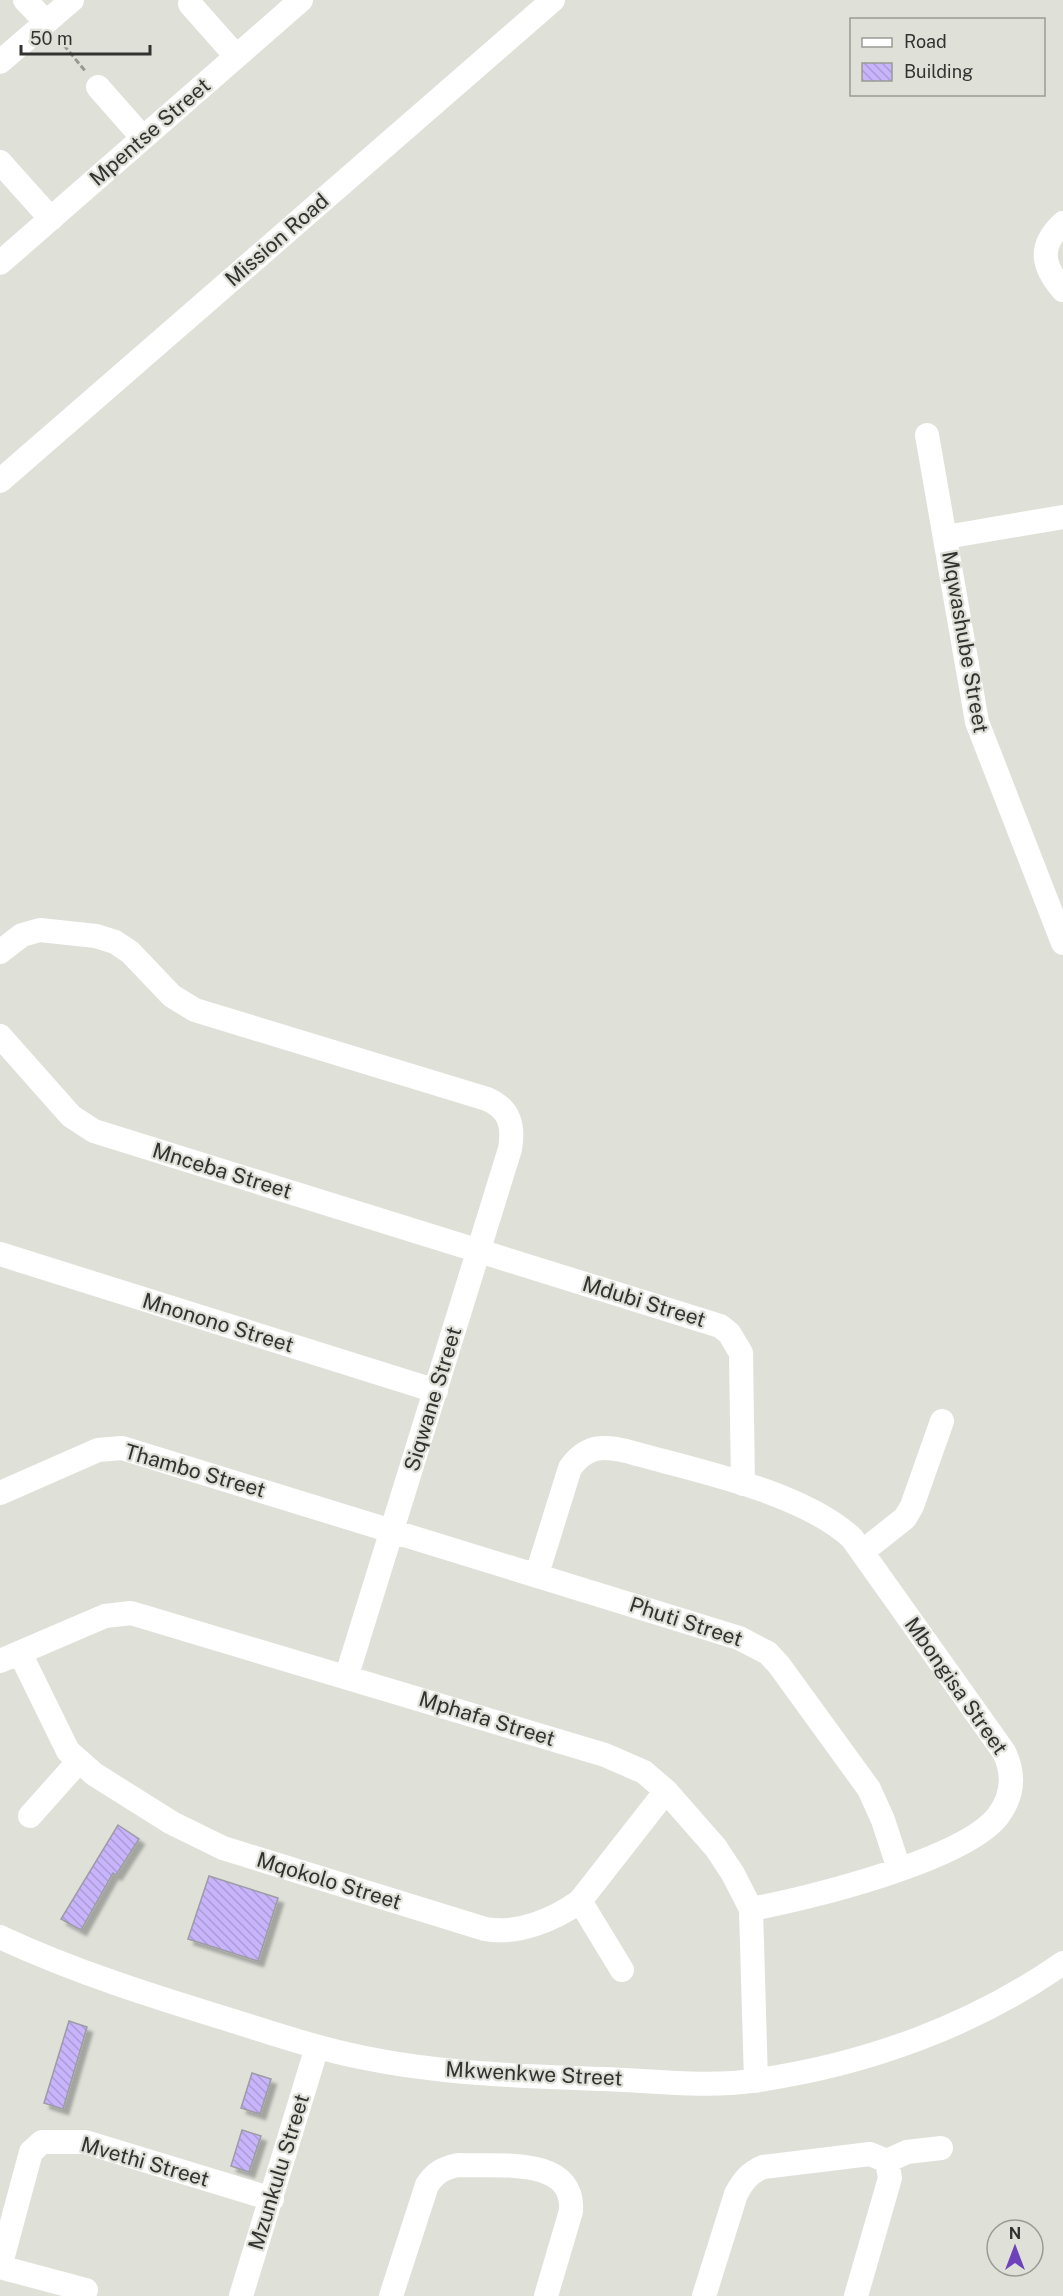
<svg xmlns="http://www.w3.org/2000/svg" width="1063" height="2296" viewBox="0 0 1063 2296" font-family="'Public Sans',sans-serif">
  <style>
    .building { fill: url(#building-back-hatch); stroke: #9d9ba3; stroke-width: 1.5; filter: url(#shadow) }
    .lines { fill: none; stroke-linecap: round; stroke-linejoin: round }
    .path { stroke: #979993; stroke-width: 3; stroke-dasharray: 6 3; stroke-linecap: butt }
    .minor { stroke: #fff; stroke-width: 24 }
    .labels { text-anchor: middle; stroke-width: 4.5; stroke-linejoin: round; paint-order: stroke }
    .street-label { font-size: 21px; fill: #323330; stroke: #dfe1d9 }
  </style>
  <defs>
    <pattern id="building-back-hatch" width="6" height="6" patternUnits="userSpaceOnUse" patternTransform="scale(1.5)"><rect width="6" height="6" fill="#c7b4fb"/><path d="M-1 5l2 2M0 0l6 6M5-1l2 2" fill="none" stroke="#ab9bd7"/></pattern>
    <filter id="shadow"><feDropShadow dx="5.5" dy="5.5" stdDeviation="1.5" flood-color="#0004"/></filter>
  </defs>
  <rect width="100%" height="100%" fill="#dfe1d9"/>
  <!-- building -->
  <path class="building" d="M118 1825 139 1839 116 1875 113 1873 81 1930 61 1919Z
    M209 1876 278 1898 258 1961 188 1939Z
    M69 2021 87 2027 63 2109 44 2103Z
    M252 2073 271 2079 260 2114 241 2108Z
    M242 2130 261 2136 249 2172 231 2166Z"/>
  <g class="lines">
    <!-- path -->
    <path class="path" d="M58 38 86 72"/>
    <!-- minor -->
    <path class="minor" d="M25 0 46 22
      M190 4 236 56
      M0 62 72 0
      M98 87 143 138
      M0 162 51 219
      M1063 223C1038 246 1042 266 1063 290
      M0 263 301 0
      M927 435 977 722 1063 943
      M0 481 553 0
      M946 537 1063 517
      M0 952 22 935 40 930 96 936 115 942 130 952 172 996 195 1010 487 1099C510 1109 514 1126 510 1149L347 1675
      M0 1036 71 1116 94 1131 720 1326 729 1333 741 1353 743 1484
      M0 1254 436 1391
      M0 1493 98 1450 122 1448 739 1638 768 1653 779 1665 869 1789 883 1820 899 1869
      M862 1552 905 1518 912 1506 942 1421
      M537 1574 570 1468C586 1446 602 1445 626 1451 694 1470 801 1491 852 1538L1004 1752C1015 1775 1013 1796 998 1816 964 1860 807 1899 751 1909
      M20 1653 68 1751 94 1774 172 1823 223 1848 485 1929C517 1935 554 1920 580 1901L666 1791
      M0 1661 105 1616 131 1613 605 1755 644 1772 666 1791 716 1848 733 1874 751 1909 756 2081
      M30 1816 78 1762
      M580 1901 622 1970
      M0 1937C75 1972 152 1996 230 2020 275 2034 319 2049 365 2058 443 2074 523 2076 603 2079 654 2081 708 2088 759 2080 867 2064 973 2026 1063 1963
      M887 2161 907 2152 941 2148
      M0 2267 31 2152 42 2142H85L272 2199
      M0 2267 86 2290
      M241 2296 317 2047
      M391 2296 427 2185C435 2173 443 2168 458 2165 496 2167 575 2155 571 2211L546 2296
      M704 2296 736 2194C743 2181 749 2173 763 2167L870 2154 887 2161 890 2178 856 2296"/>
  </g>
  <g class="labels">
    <!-- street labels -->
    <g class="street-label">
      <text transform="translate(150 132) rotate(-41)" y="7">Mpentse Street</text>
      <text transform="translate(277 240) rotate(-41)" y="7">Mission Road</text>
      <text transform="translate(965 642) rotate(80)" y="7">Mqwashube Street</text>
      <text transform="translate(222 1171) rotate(17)" y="7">Mnceba Street</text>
      <text transform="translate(644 1302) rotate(17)" y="7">Mdubi Street</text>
      <text transform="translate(218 1323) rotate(17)" y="7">Mnonono Street</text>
      <text transform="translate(433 1399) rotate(-73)" y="7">Siqwane Street</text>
      <text transform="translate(195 1471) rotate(16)" y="7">Thambo Street</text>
      <text transform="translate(686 1622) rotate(18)" y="7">Phuti Street</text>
      <text transform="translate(956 1686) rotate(55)" y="7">Mbongisa Street</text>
      <text transform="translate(487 1719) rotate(17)" y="7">Mphafa Street</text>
      <text transform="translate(329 1881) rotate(17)" y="7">Mqokolo Street</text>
      <text transform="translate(534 2074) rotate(3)" y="7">Mkwenkwe Street</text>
      <text transform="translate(145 2162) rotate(16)" y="7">Mvethi Street</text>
      <text transform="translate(279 2172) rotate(-73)" y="7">Mzunkulu Street</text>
    </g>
  </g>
  <!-- legend -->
  <rect x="850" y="18" width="195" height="78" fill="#dfe1d9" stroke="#9a9b95" stroke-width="1.5"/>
  <rect x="862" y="38" width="30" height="9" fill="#ffffff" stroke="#9a9b95" stroke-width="1.5"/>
  <text x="904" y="48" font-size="18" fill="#323330">Road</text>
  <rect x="862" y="63" width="30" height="18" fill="url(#building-back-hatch)" stroke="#9a9b95" stroke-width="1.5"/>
  <text x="904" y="78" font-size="18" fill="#323330">Building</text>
  <!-- north arrow -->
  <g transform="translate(1015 2248)"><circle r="28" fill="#dfe1d9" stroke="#9a9b95" stroke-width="1.5"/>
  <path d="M0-4.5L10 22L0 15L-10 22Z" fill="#6e42ba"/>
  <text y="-9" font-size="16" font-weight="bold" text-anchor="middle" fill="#323330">N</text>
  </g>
  <!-- scale -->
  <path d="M21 45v9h129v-9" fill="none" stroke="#323330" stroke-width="3"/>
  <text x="30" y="45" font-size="18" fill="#323330" stroke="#dfe1d9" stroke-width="4.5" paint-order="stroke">50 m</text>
</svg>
